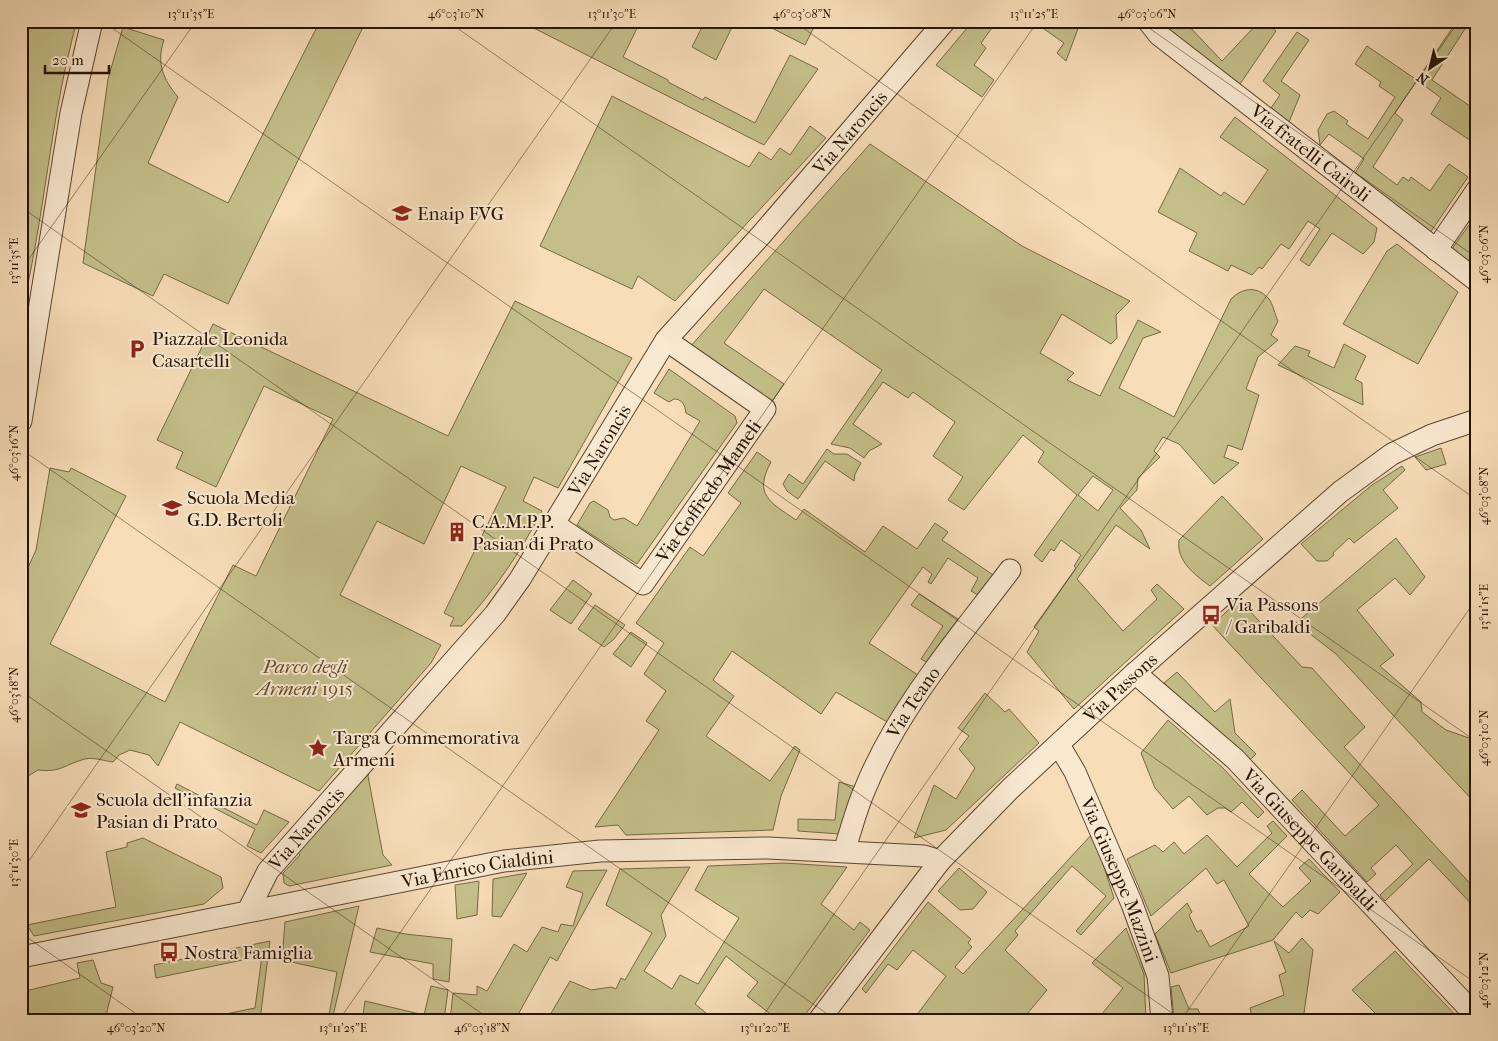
<svg xmlns="http://www.w3.org/2000/svg" width="1498" height="1041" viewBox="0 0 1498 1041" font-family="'IM FELL French Canon',serif">
  <style>
    .green { fill: #c4bf8a; stroke: #756845; fill-rule: evenodd }
    .lines { fill: none; stroke-linecap: round; stroke-linejoin: round }
    .minor-casing { stroke: #5a452e; stroke-width: 23 }
    .minor { stroke: #fae9d1; stroke-width: 21 }
    .ticks { fill: none; stroke: #261200; stroke-width: 1; stroke-opacity: 0.45 }
    .labels { text-anchor: middle; stroke-width: 4; stroke-linejoin: round; paint-order: stroke }
    .street-label { font-size: 19px; fill: #261200; stroke: #fae9d1 }
    .poi-label { font-size: 19px; fill: #261200; stroke: #fae9d1; text-anchor: start }
    .park-label { font-size: 19px; font-style: italic; fill: #5d4f30; stroke: #fae9d1 }
    .neatline { fill: none; stroke: #261200; stroke-width: 2 }
    .ticks-label { font-size: 12px; text-anchor: middle; fill: #261200 }
  </style>
  <rect width="100%" height="100%" fill="#f7ddb8"/>
  <filter id="stains"><feTurbulence type="fractalNoise" baseFrequency=".004" numOctaves="4"/><feColorMatrix values="0 0 0 0 .2 0 0 0 0 .09 0 0 0 0 .02 0 0 0 .5 -.17"/></filter>
  <radialGradient id="worn" r=".72"><stop offset=".6" stop-color="#630" stop-opacity="0"/><stop offset="1" stop-color="#630" stop-opacity=".3"/></radialGradient>
  <!-- green -->
  <path class="green" d="M21 21H77C50 117 45 218 21 314Z
    M320 21H366L228 304 164 274 153 296 83 263 108 79 123 27 164 40C156 63 163 79 178 97L148 163 228 203Z
    M520 21H637L639 24 623 57 668 80V82L703 100 705 97 755 123 790 55 818 69 764 145Z
    M705 21H735L716 60 692 47Z
    M758 21H817L805 45Z
    M973 21H997L981 43 986 48 974 65 994 80 982 97 936 65Z
    M1023 21 1080 23 1066 61 1057 53 1064 43 1037 24 1033 28Z
    M1178 21H1184L1222 61 1256 25 1253 21H1263L1276 31 1240 84 1169 30Z
    M1457 21H1470L1432 80 1477 111V145L1431 114 1441 98 1417 80 1395 113 1403 120 1373 167 1397 185 1403 177 1409 181 1411 177 1430 191 1449 164 1468 177 1430 233 1355 173 1364 159 1329 134 1320 145 1318 130 1327 114 1334 111 1348 121 1346 124 1368 139 1395 97 1379 86 1381 82 1355 64 1367 46 1417 80Z
    M1297 32 1309 40 1281 81 1300 95 1289 122 1271 108 1280 95 1263 81Z
    M612 96 749 167 759 152 771 160 780 148 790 155 810 126 826 138 675 301 638 276 632 289 540 246Z
    M1235 117 1377 228 1374 242 1363 254 1332 233 1309 266 1300 260 1320 229 1308 221 1289 249 1281 244 1262 269 1259 267 1252 275 1231 265 1228 271 1189 251 1197 233 1158 212 1180 168 1221 196 1224 192 1244 205 1268 170 1220 137Z
    M870 144 1022 246 1130 301 1116 315 1117 338 1111 344 1062 314 1040 353 1074 373 1067 380 1100 396 1138 320 1161 332 1143 338 1119 388 1174 417 1231 299C1242 288 1257 285 1269 299 1273 304 1275 315 1278 321L1271 335 1278 340 1258 357 1246 389 1259 395 1242 450 1228 445 1224 457 1239 463 1214 484 1179 444 1163 437 1154 451 1160 457 1138 478 1137 490 1120 508 1141 530 1150 549 1116 525 1077 579 1123 631 1157 599 1151 590 1157 584 1184 609 1074 709 1027 652 1039 631 1034 627 1076 568 1074 566 1081 555 1061 540 1054 551 1051 549 1042 562 1034 555 1077 495 1038 462 1044 452 1023 435 964 510 948 500 963 477 933 456 955 422 913 392 908 398 883 382 853 424 882 444 869 451 864 458 850 448 831 444 882 370 764 289 724 343 784 384 771 403 690 347ZM1093 476 1113 490 1098 511 1078 495Z
    M1469 225 1477 230V269L1451 250Z
    M1397 244 1458 292 1418 364 1343 324 1387 251Z
    M515 301 632 358 558 488 534 477 523 501 542 511C520 553 494 591 462 626H450L454 618 444 613 506 487 461 466 424 544 377 521 340 595 441 645 431 663 319 791 180 722 158 766 149 755 130 750 119 755 113 762C105 761 93 757 85 759 65 764 61 773 38 770L21 780V583L36 550 50 468 69 472 71 468 126 496 50 644 165 702 233 565 256 576 333 419 264 386 216 487 176 468 183 452 157 440 213 324 448 436Z
    M1344 344 1366 356 1355 379 1362 383 1363 405 1278 365 1295 346 1310 351 1308 356 1334 368Z
    M669 369 735 416 737 423 637 564 577 525 590 503 594 501 608 510 610 517 614 520 624 518 637 526 700 421 686 413C685 405 682 399 674 399L669 402 654 393Z
    M1441 448 1446 464 1426 470 1415 457Z
    M827 449 834 454H847L861 463 855 474 854 481 825 461 798 499 787 491 783 484 789 474 803 484Z
    M757 452 771 462C753 495 770 502 796 520L804 509 865 552 883 526 917 549 935 523 948 532 942 540 993 575 978 595 971 591 978 578 948 558 931 584 928 582 932 574 923 567 869 643 918 675 889 723 836 692 821 714 732 651 713 680 734 696 706 736 770 781 795 746 800 750 781 796 773 830 626 835 618 825 595 827 659 730 646 721 666 691 644 674 664 643 636 623 690 547 703 556 741 503 728 493Z
    M1402 466 1405 470 1383 490 1398 508 1354 543 1349 538 1333 553 1334 555 1327 561H1317L1301 544 1372 485Z
    M1222 496 1263 539 1210 586C1195 575 1176 561 1179 540Z
    M1396 538 1425 577 1410 595 1395 578 1357 610 1394 655 1380 666 1421 702 1422 712 1446 730 1472 739 1477 733V805L1336 654 1296 623Z
    M573 580 592 594 571 624 550 610Z
    M919 594 958 619 926 662 921 659 943 626 911 605Z
    M1236 603 1246 607 1302 667 1312 668 1365 727 1344 747 1477 891V910L1429 859 1385 901 1380 895 1413 864 1396 845 1371 868 1376 874 1367 882 1292 800 1302 790 1345 836 1379 805 1212 625Z
    M595 605 625 625 613 640 604 647 578 629Z
    M631 632 647 643 631 667 613 654Z
    M1177 672 1215 712 1230 699 1235 733 1256 754 1250 760 1164 683Z
    M985 693 1005 712 1009 709 1039 743 946 830 914 838 934 785 956 799 975 768 959 749 969 736 958 728Z
    M1168 720 1223 768 1264 812 1258 818 1242 802 1231 812 1225 808H1218L1207 815 1189 796 1173 809 1155 788 1141 753Z
    M371 767 368 776 383 855 392 865 289 886 284 883 283 873 300 855 297 851Z
    M839 782 856 787 840 834 798 831V819L835 820Z
    M177 784 257 825 264 810 289 822 261 853 247 846 255 829 175 788Z
    M1273 821 1287 836 1249 874 1283 907 1311 881 1299 868 1309 859 1340 892 1318 914 1310 910 1302 918 1296 912 1273 940 1171 973 1155 934 1187 903 1192 912 1189 915 1197 932 1201 930 1210 947 1249 926 1224 880 1217 884 1206 868 1151 916 1127 859 1155 845 1163 852 1174 842 1184 854 1207 835 1237 867 1272 833 1267 826Z
    M1093 833 1114 898 1081 935 1076 931 1106 896 1072 866 1015 931 1018 935 1005 950 1047 990 1027 1014 1033 1020H913L946 976 913 950 897 970 888 964 866 993 862 989 928 902 971 939 968 943 972 947 955 967 963 974Z
    M143 838 221 877 223 888 204 904 34 936 27 925 116 907 106 852 127 847V843Z
    M784 863 847 867 821 904 854 930 860 922 870 930 801 1020H778L747 996 758 982 726 956 695 1004 706 1013 701 1020H547L570 981 591 990 611 987 616 989 621 978 625 980 652 933 606 905 620 869 690 867 661 915 666 936 644 971 672 989 680 975 698 984 739 918 695 890 708 866Z
    M959 868 987 892 973 909 960 910 938 891Z
    M607 870 557 961 550 957 515 1020H450L453 993 477 995V986L487 991 514 944 527 952 542 927 558 932 561 924 573 926 583 893 566 887 573 871Z
    M527 873 501 917 492 916 493 879Z
    M479 881 477 915 457 919 455 885Z
    M359 906 332 1020H328L337 972 282 960 285 922Z
    M377 928 405 934 452 939 449 982 433 979V964L370 952Z
    M1126 928 1144 974 1146 1020H1097L1123 988 1092 963Z
    M1302 938 1313 950 1303 1020H1247L1252 1018 1250 1008 1284 995 1279 975 1286 972 1274 941 1289 953Z
    M270 941 260 1020H196L255 1008 262 956 156 978 154 965Z
    M1395 951 1460 1020H1382L1352 990Z
    M93 960 101 983 113 987 105 1020H21V992L80 978 77 963Z
    M1179 985 1189 1009H1198L1202 1020H1174L1171 987Z
    M431 986 448 990 444 1020H384L363 1015 365 1001 424 1015Z"/>
  <g class="lines">
    <defs>
      <g id="minor">
        <path id="s1" d="M1148 21 1159 35 1477 281"/>
        <path d="M1436 250 1477 190"/>
        <path d="M21 421 71 113 92 21"/>
        <path id="s2" d="M554 524 643 584 765 409 666 340"/>
        <path id="s3" d="M1135 673 1235 759 1477 1017"/>
        <path id="s4" d="M1059 745 1075 772 1132 904 1158 976 1162 1020"/>
        <path id="s5" d="M844 851C851 831 856 809 865 789 898 708 958 639 1010 570"/>
        <path id="s6" d="M248 911 268 871 495 614 520 579 666 340 762 234 945 21"/>
        <path id="s7" d="M21 957 504 861 600 851 768 848 924 856 940 861"/>
        <path id="s8" d="M819 1020 940 861 1010 789 1135 673 1340 492 1392 454 1432 435 1477 420"/>
      </g>
    </defs>
    <!-- minor casing -->
    <use href="#minor" class="minor-casing"/>
    <!-- minor -->
    <use href="#minor" class="minor"/>
  </g>
  <!-- ticks -->
  <path class="ticks" d="M102 21 1477 984M447 21 1477 742M793 21 1477 500M1139 21 1477 258M21 207 1182 1020M21 270 196 21M21 449 836 1020M21 691 491 1020M21 872 617 21M21 933 145 1020M339 1020 1038 21M760 1020 1459 21M1181 1020 1477 598"/>
  <!-- icons -->
  <defs>
    <symbol id="school-bare" viewBox="-9 -9 18 18"><path d="M0-5L7-2L0 1L-7-2ZM-4 1L0 2.5L4 1V4Q0 6-4 4Z" fill="#8f2418" stroke="#fae9d1" stroke-width="2.5" paint-order="stroke"/></symbol>
    <symbol id="parking-bare" viewBox="-9 -9 18 18"><path d="M-3.5-5.5H1a3.5 3.5 0 0 1 0 7H-1V5.5H-3.5ZM-1-3.4V-.6H.8a1.4 1.4 0 0 0 0-2.8Z" fill="#8f2418" stroke="#fae9d1" stroke-width="2.5" paint-order="stroke"/></symbol>
    <symbol id="building-bare" viewBox="-9 -9 18 18"><path d="M-4-6H4V6H1V3H-1V6H-4ZM-2.5-4.3h1.7v1.8h-1.7ZM.8-4.3h1.7v1.8H.8ZM-2.5-1h1.7V.8h-1.7ZM.8-1h1.7V.8H.8Z" fill="#8f2418" stroke="#fae9d1" stroke-width="2.5" paint-order="stroke"/></symbol>
    <symbol id="bus-bare" viewBox="-9 -9 18 18"><path d="M-5-6H5V4H4V6H2V4H-2V6H-4V4H-5ZM-3.5-4V0h7V-4ZM-3.5 1.2v1.5H-2V1.2ZM2 1.2v1.5H3.5V1.2Z" fill="#8f2418" stroke="#fae9d1" stroke-width="2.5" paint-order="stroke"/></symbol>
    <symbol id="sight-bare" viewBox="-9 -9 18 18"><path d="M0-6L1.8-2.2L6-1.7L2.9 1.2L3.7 5.4L0 3.3L-3.7 5.4L-2.9 1.2L-6-1.7L-1.8-2.2Z" fill="#8f2418" stroke="#fae9d1" stroke-width="2.5" paint-order="stroke"/></symbol>
  </defs>
  <g fill-rule="evenodd">
    <use href="#school-bare" x="388" y="199" width="28" height="28"/>
    <use href="#parking-bare" x="123" y="335" width="28" height="28"/>
    <use href="#school-bare" x="158" y="494" width="28" height="28"/>
    <use href="#building-bare" x="443" y="518" width="28" height="28"/>
    <use href="#bus-bare" x="1197" y="601" width="28" height="28"/>
    <use href="#sight-bare" x="304" y="734" width="28" height="28"/>
    <use href="#school-bare" x="67" y="796" width="28" height="28"/>
    <use href="#bus-bare" x="155" y="938" width="28" height="28"/>
  </g>
  <g class="labels">
    <!-- street labels -->
    <g class="street-label">
      <text dy="7" stroke="none"><textPath href="#s6" startOffset="988">Via Naroncis</textPath></text>
      <text dy="7" stroke="none"><textPath href="#s1" startOffset="210">Via fratelli Cairoli</textPath></text>
      <text dy="7" stroke="none"><textPath href="#s6" startOffset="582">Via Naroncis</textPath></text>
      <text dy="7" stroke="none"><textPath href="#s2" startOffset="221">Via Goffredo Mameli</textPath></text>
      <text dy="7" stroke="none"><textPath href="#s8" startOffset="450">Via Passons</textPath></text>
      <text dy="7" stroke="none"><textPath href="#s5" startOffset="165">Via Teano</textPath></text>
      <text dy="7" stroke="none"><textPath href="#s6" startOffset="102">Via Naroncis</textPath></text>
      <text dy="7" stroke="none"><textPath href="#s3" startOffset="242">Via Giuseppe Garibaldi</textPath></text>
      <text dy="7" stroke="none"><textPath href="#s7" startOffset="465">Via Enrico Cialdini</textPath></text>
      <text dy="7" stroke="none"><textPath href="#s4" startOffset="148">Via Giuseppe Mazzini</textPath></text>
    </g>
    <!-- poi labels -->
    <g class="poi-label">
      <text x="417" y="220">Enaip FVG</text>
      <text x="152" y="345">Piazzale Leonida<tspan x="152" dy="22">Casartelli</tspan></text>
      <text x="187" y="504">Scuola Media<tspan x="187" dy="22">G.D. Bertoli</tspan></text>
      <text x="472" y="528">C.A.M.P.P.<tspan x="472" dy="22">Pasian di Prato</tspan></text>
      <text x="1226" y="611">Via Passons<tspan x="1226" dy="22">/ Garibaldi</tspan></text>
      <text x="333" y="744">Targa Commemorativa<tspan x="333" dy="22">Armeni</tspan></text>
      <text x="96" y="806">Scuola dell'infanzia<tspan x="96" dy="22">Pasian di Prato</tspan></text>
      <text x="184" y="959">Nostra Famiglia</text>
    </g>
    <!-- park labels -->
    <g class="park-label">
      <text x="305" y="673">Parco degli<tspan x="305" dy="22">Armeni 1915</tspan></text>
    </g>
  </g>
  <!-- margin -->
  <rect width="1498" height="1041" fill="none" stroke="#f7ddb8" stroke-width="55"/>
  <!-- north arrow -->
  <g transform="translate(1430 68) rotate(215)" stroke="#fae9d1" stroke-width="4" paint-order="stroke">
  <path d="M0-4L9 19L0 12L-9 19Z" fill="#261200"/>
  <text y="-8" font-size="14" font-weight="bold" text-anchor="middle" fill="#261200">N</text>
  </g>
  <!-- scale -->
  <path d="M45 65v8h64v-8" fill="none" stroke="#261200" stroke-width="2.5"/>
  <text x="52" y="65" font-size="15" fill="#261200" stroke="#fae9d1" stroke-width="4" paint-order="stroke">20 m</text>
  <rect x="28" y="28" width="1442" height="986" class="neatline"/>
  <g class="ticks-label">
    <text x="191" y="18">13°11'35"E</text>
    <text x="456" y="18">46°03'10"N</text>
    <text x="612" y="18">13°11'30"E</text>
    <text x="802" y="18">46°03'08"N</text>
    <text x="1034" y="18">13°11'25"E</text>
    <text x="1147" y="18">46°03'06"N</text>
    <text transform="translate(1484 254) rotate(-90)" y="4">46°03'06"N</text>
    <text transform="translate(14 261) rotate(-90)" y="4">13°11'35"E</text>
    <text transform="translate(14 453) rotate(-90)" y="4">46°03'16"N</text>
    <text transform="translate(1484 496) rotate(-90)" y="4">46°03'08"N</text>
    <text transform="translate(1484 607) rotate(-90)" y="4">13°11'15"E</text>
    <text transform="translate(14 695) rotate(-90)" y="4">46°03'18"N</text>
    <text transform="translate(1484 738) rotate(-90)" y="4">46°03'10"N</text>
    <text transform="translate(14 863) rotate(-90)" y="4">13°11'30"E</text>
    <text transform="translate(1484 980) rotate(-90)" y="4">46°03'12"N</text>
    <text x="136" y="1032">46°03'20"N</text>
    <text x="343" y="1032">13°11'25"E</text>
    <text x="482" y="1032">46°03'18"N</text>
    <text x="765" y="1032">13°11'20"E</text>
    <text x="1186" y="1032">13°11'15"E</text>
  </g>
  <rect width="100%" height="100%" filter="url(#stains)"/>
  <rect width="100%" height="100%" fill="url(#worn)"/>
</svg>
